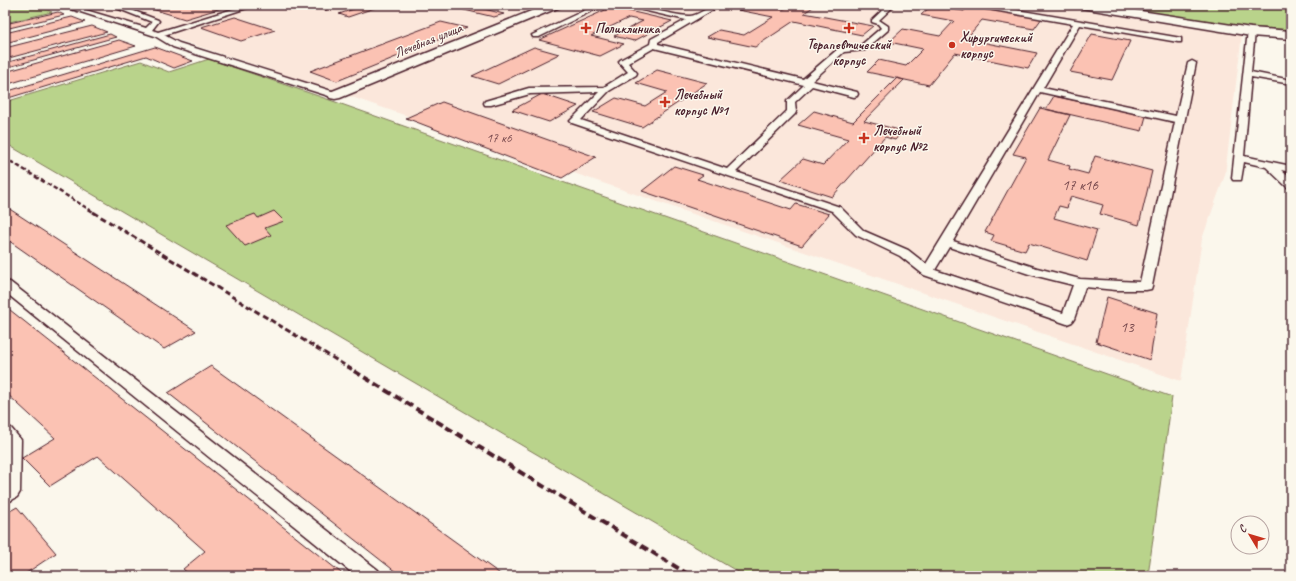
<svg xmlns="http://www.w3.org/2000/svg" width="1296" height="581" viewBox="0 0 1296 581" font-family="Caveat,sans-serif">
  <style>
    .built { fill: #fbe7db }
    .green { fill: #b9d38b; stroke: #82795b }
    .building { fill: #fbc2b3; stroke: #4a1f2b }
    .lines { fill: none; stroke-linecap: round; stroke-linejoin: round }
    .service-casing { stroke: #4a1f2b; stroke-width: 3 }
    .minor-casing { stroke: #4a1f2b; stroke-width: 3 }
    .tertiary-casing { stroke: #4a1f2b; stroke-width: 3 }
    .service { fill: #fbf7ec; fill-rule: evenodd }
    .minor { fill: #fbf7ec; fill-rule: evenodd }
    .tertiary { fill: #fbf7ec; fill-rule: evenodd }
    .rail-far2 { stroke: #4a1f2b; stroke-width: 2.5; stroke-dasharray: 4.5 2.5; stroke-linecap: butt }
    .rail-far1 { stroke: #4a1f2b; stroke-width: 3; stroke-dasharray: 6 3; stroke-linecap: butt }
    .rail { stroke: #4a1f2b; stroke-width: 4; stroke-dasharray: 8 4; stroke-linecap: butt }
    .poi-dot { fill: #c8321e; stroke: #fbf7ec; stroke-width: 1.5 }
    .labels { text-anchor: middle; stroke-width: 3; stroke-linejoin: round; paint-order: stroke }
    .far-number-label { font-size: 13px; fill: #76484d }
    .far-poi-label { font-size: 14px; font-weight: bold; fill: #4a1f2b; stroke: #fbf7ec; text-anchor: start }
    .far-street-label { font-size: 14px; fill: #4a1f2b; stroke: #fbf7ec }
    .number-label { font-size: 15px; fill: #76484d }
  </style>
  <rect width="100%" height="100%" fill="#fbf7ec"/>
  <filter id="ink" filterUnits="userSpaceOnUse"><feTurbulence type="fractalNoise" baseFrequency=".025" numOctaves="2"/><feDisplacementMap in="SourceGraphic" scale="8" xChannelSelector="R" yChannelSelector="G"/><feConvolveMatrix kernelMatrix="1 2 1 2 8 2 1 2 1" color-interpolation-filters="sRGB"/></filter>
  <g filter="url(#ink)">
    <!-- built -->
    <path class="built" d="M72 5H1064L1242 34 1225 175 1202 239 1181 381 337 92Z"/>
    <!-- green -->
    <path class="green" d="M5 5H38L52 12 5 23Z
      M1106 5H1291V30L1238 26Z
      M209 59 327 99 1172 397 1148 576H745L5 143V102L141 61 169 72Z"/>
    <!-- building -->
    <path class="building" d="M139 5H217L225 7 185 19Z
      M366 5H383L348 17 339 14Z
      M443 5H468L504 14 494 17Z
      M746 5H762L784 9 791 5H816L804 13 873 26 862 35 794 21 755 47 707 37 719 30 744 35 773 17 738 10Z
      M931 6 964 11 969 6 1042 18 1034 29 982 20 966 39 1037 53 1028 68 955 53 929 85 867 72 879 60 906 66 923 49 889 42 903 29 940 36 954 21 921 15Z
      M612 7 672 21 634 41 614 36 643 21 629 18 591 36 624 44 600 56 539 40Z
      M58 12 64 15 5 29V24Z
      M72 17 85 22 5 43V33Z
      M235 17 275 30 241 41 201 27Z
      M441 22 467 28 337 81 310 71Z
      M92 26 107 32 5 59V48Z
      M110 34 116 37 5 68V63Z
      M1092 34 1130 41 1112 80 1070 72Z
      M119 40 136 46 5 85V72Z
      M155 47 193 61 174 68 146 56 5 99V92Z
      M534 47 559 54 498 84 472 76Z
      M657 70 707 83 642 127 593 112 616 98 645 106 667 92 636 83Z
      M897 78 904 80 864 121 903 131 895 140 885 137 832 197 780 180 803 159 823 165 848 139 798 125 814 111 853 122Z
      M542 94 578 106 549 122 512 110Z
      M1054 96 1146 116 1142 131 1046 109Z
      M442 102 596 157 562 178 406 118Z
      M1040 108 1070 115 1048 160 1070 166 1069 169 1088 174 1095 156 1152 171 1139 225 1100 214 1103 205 1071 196 1067 208 1059 206 1054 218 1097 230 1087 261 1029 243 1025 251 991 241 994 235 985 232 1026 157 1013 154Z
      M674 166 703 175 697 179 791 210 796 204 829 214 802 246 642 191Z
      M5 206 196 331 164 349 5 238Z
      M274 211 284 221 265 228 271 235 245 246 226 225 255 214 258 218Z
      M1107 297 1157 313 1150 360 1096 342Z
      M5 306 345 576H191L183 569 205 551 98 456 50 486 22 458 55 438 5 392Z
      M211 366 503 576H401L168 393Z
      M17 507 56 553 22 576H5V514Z"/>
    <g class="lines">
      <defs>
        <path id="service" d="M59 5H69L146 28 152 22 109 5H118L158 20 159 21 152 30 158 32 246 5H256L164 35 179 43 338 93 339 95 335 98 332 97 173 47 155 36Z
          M315 5H326L329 7 326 9Z
          M596 5H604L539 37H533L532 35Z
          M621 5C645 5 667 15 689 16 697 17 708 5 721 5L658 42V44L803 79 839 48 860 46 881 28 878 24 872 22V20L888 5H895L879 20 888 26V30L865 50 844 52 812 81 857 92 858 94 857 96 854 97 812 86 795 102 796 112 795 114 736 172 840 207 864 231 908 250 926 264 1073 24 976 7 973 5H987L1181 38V42H1178L1080 25 1043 88 1176 116 1188 63 1192 61 1196 63 1152 286 1151 289 1146 290H1116L1085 287 1074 319 1072 322 1067 324 924 275 900 256 856 235 832 211 572 123 570 121 599 92 530 94 491 105H485L484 103 485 101 529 88 604 87 628 72 619 62 620 60 650 44 651 39 686 20ZM654 48 662 50 804 85 787 101V111L727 169 581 120 609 91 636 75 637 73 628 63ZM1040 92 1175 122 1140 282 1080 279 1037 268 953 241ZM949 247 1029 274 1073 285 1063 313 935 270Z
          M1248 30H1254L1255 32 1251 72 1291 80V84L1251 77 1244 156 1291 166V172L1281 170 1291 179V188L1287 187 1266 167 1244 162 1241 180H1233L1232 178Z
          M5 281 10 282 378 570 381 576H356L5 292Z
          M5 426 11 428 21 440 20 492 17 497 5 504Z"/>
        <path id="minor" d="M546 5H562L560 7 340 98 335 99 330 98 328 95 330 92Z"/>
        <path id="tertiary" d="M1075 5H1102L1251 28 1291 31V39L1251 36 1081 8Z"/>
      </defs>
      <!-- service casing -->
      <use href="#service" class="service-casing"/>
      <!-- minor casing -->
      <use href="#minor" class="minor-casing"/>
      <!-- tertiary casing -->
      <use href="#tertiary" class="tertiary-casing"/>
      <!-- service -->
      <use href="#service" class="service"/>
      <!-- minor -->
      <use href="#minor" class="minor"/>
      <!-- tertiary -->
      <use href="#tertiary" class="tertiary"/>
      <!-- rail-far2 -->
      <path class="rail-far2" d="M5 158 95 213"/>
      <!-- rail-far1 -->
      <path class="rail-far1" d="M93 212 356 372"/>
      <!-- rail -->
      <path class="rail" d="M354 371 691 576"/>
    </g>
  </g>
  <!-- markers -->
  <g class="poi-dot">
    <path d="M584 22h4v4h4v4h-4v4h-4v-4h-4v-4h4z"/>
    <path d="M847 22h4v4h4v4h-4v4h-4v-4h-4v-4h4z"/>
    <circle cx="952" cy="45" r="4"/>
    <path d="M663 96h4v4h4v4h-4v4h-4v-4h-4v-4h4z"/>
    <path d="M862 132h4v4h4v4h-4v4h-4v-4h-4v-4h4z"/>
  </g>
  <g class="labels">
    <!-- far-number labels -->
    <g class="far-number-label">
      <text x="499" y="142">17 к6</text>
    </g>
    <!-- far-poi labels -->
    <g class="far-poi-label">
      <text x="595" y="33">Поликлиника</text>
      <text x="960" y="42">Хирургический<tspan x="960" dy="16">корпус</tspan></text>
      <text x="849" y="49" text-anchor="middle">Терапевтический<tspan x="849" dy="16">корпус</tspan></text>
      <text x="674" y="99">Лечебный<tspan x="674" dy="16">корпус №1</tspan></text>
      <text x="873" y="135">Лечебный<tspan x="873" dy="16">корпус №2</tspan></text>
    </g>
    <!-- far-street labels -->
    <g class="far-street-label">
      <text transform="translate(428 40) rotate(-22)" y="5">Лечебная улица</text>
    </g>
    <!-- number labels -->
    <g class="number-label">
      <text x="1080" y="190">17 к16</text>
      <text x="1127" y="332">13</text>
    </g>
  </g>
  <!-- margin -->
  <rect width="1296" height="581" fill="none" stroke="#fbf7ec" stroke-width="20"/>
  <rect x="10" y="10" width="1276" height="561" fill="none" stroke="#4a1f2b" stroke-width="1.5" filter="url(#ink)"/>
  <!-- north arrow -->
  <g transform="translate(1250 535) rotate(308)"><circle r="19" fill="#fbf7ec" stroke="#b4a19f"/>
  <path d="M0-3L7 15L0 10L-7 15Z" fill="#c8321e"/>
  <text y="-6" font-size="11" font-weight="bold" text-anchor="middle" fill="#4a1f2b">С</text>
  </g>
</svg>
